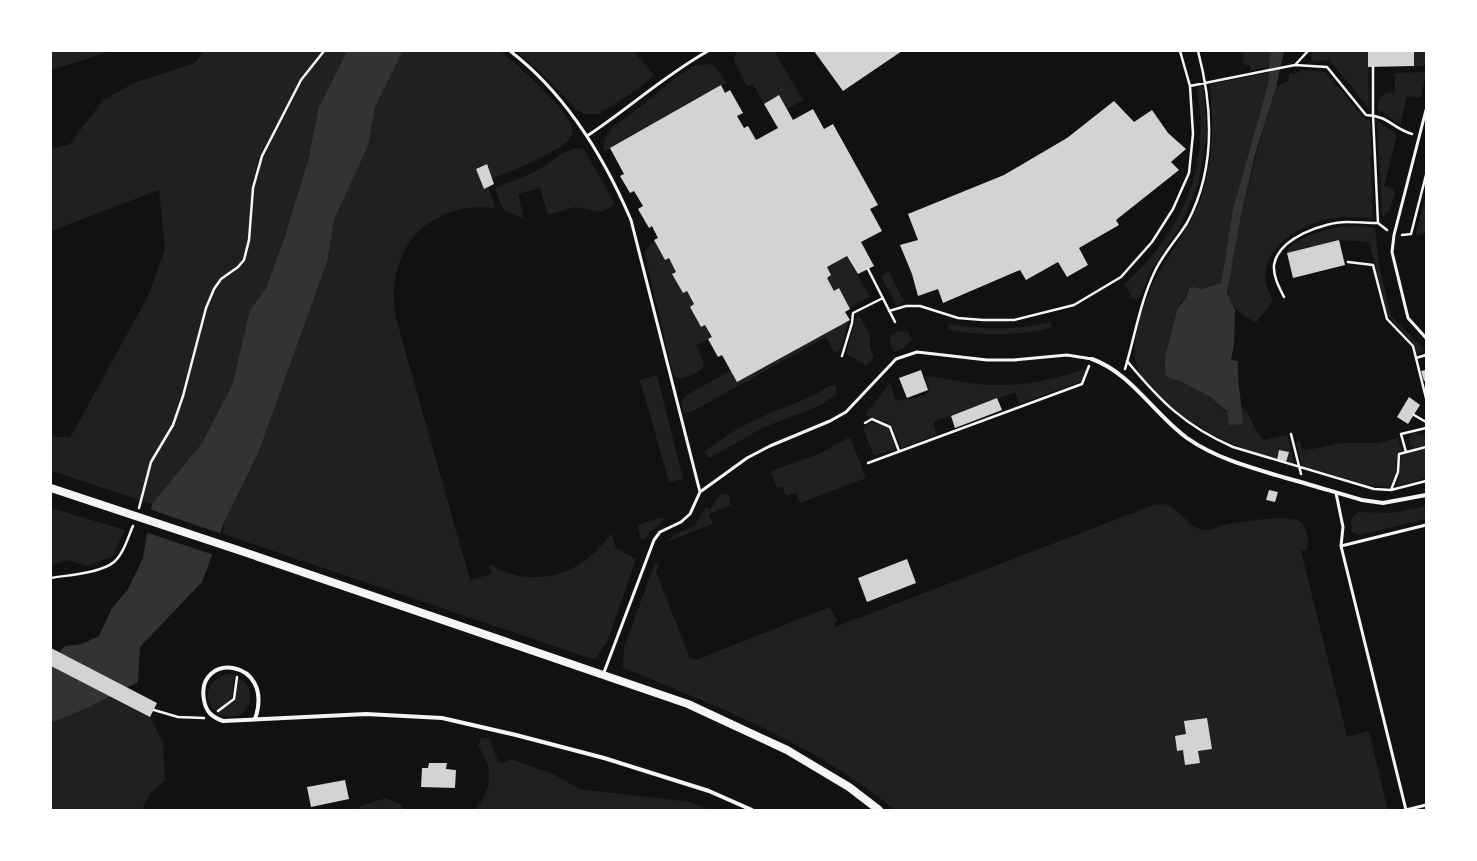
<svg xmlns="http://www.w3.org/2000/svg" width="1477" height="861" viewBox="0 0 1477 861" font-family="'Fira Sans Condensed',sans-serif">
  <style>
    .green { fill: #202020 }
    .water { fill: #333 }
    .pier { fill: #111 }
    .building { fill: #d3d3d3 }
    .lines { fill: none; stroke-linecap: round; stroke-linejoin: round }
    .path { stroke: #f5f5f5; stroke-width: 2.5 }
    .service { stroke: #f5f5f5; stroke-width: 3 }
    .minor { stroke: #f5f5f5; stroke-width: 4 }
    .secondary { stroke: #f5f5f5; stroke-width: 8 }
  </style>
  <rect width="100%" height="100%" fill="#111"/>
  <!-- green -->
  <path class="green" d="M51 51H112L51 70Z
    M204 51H347L318 109 309 157 284 239 266 288 250 310 232 385 202 443 152 504 51 471V436L70 438 148 296 165 249 159 190 51 231V149L70 144 103 100 134 83 195 63Z
    M403 51H500C514 62 579 117 572 135 566 150 508 173 492 179L487 164 476 168 484 188 488 187 496 208C428 200 383 251 396 318L470 580 492 574 489 564C535 591 583 575 611 533L616 548 636 559 608 640 596 658 592 659 223 534 224 523 259 451 323 273 334 220 368 146 375 107Z
    M516 51H633L654 75 638 89 599 114H585L577 110 542 73Z
    M737 51H774L803 100 787 109 779 95 764 104 753 84 747 87 735 62 734 57Z
    M1238 51H1270L1269 67 1251 70 1250 65H1245L1242 59 1244 54Z
    M1314 51H1368L1369 108 1329 60 1313 62 1311 55Z
    M1414 51H1426V66H1414Z
    M711 64 720 72 726 83 610 148 611 149 603 150 605 139 612 127 629 116 676 77 694 66Z
    M1301 70 1325 72 1366 120H1370L1373 218C1361 218 1348 216 1336 218 1305 222 1266 242 1265 277 1265 285 1270 293 1273 300L1256 323C1244 315 1231 309 1228 293 1226 285 1232 263 1234 254 1244 197 1259 142 1276 87L1289 80V73L1294 74Z
    M1426 72 1421 98 1407 96 1400 125 1381 111H1378C1378 97 1381 93 1395 92V73Z
    M1268 73V84L1233 209 1221 283 1202 289 1194 287 1187 290 1186 298 1181 302 1166 351 1178 380 1214 399 1215 403 1243 424 1242 407 1246 410 1258 434 1264 440 1287 435 1295 465 1286 462 1288 452 1279 450 1277 460C1229 445 1187 426 1153 388 1148 383 1140 377 1138 369 1129 347 1140 315 1149 293 1163 259 1189 232 1201 198 1213 160 1214 124 1210 84Z
    M1203 85 1207 133 1198 185 1180 227 1151 271 1141 295 1133 300 1125 284C1183 230 1211 167 1197 87Z
    M1377 121 1397 134 1384 186 1394 189 1395 193 1389 212H1386L1384 217 1382 215Z
    M577 148 584 149 615 204 601 212 575 207 548 215 540 188 518 194 523 214 522 218 504 210 497 195 496 187 535 172 565 152Z
    M1426 196V233L1415 236Z
    M1362 226 1375 228 1380 270 1391 316 1425 350 1417 354 1415 345 1388 316 1369 242 1339 240 1287 253C1287 240 1327 229 1339 227 1346 226 1354 226 1362 226Z
    M655 242 665 260 669 258 676 272 672 274 683 293 687 291 694 304 690 307 701 327 705 325 712 337 696 345 704 363 703 368C695 373 682 384 673 375L645 255 647 247Z
    M847 256 870 297 849 308 834 291 827 278 831 275 827 267Z
    M889 272 904 302 897 306 881 276Z
    M859 316 870 335V346L874 358 866 365 846 354 856 318Z
    M847 321 848 324 841 349 834 353 826 337 693 411 684 413 681 402 685 396 731 370 737 382Z
    M1051 322 1052 328C1015 336 986 336 948 330L949 324C987 330 1014 330 1051 322Z
    M898 331 908 332 912 340 902 349 895 352C888 344 888 335 898 331Z
    M1087 368 1082 381 1019 404 1015 392 933 422 937 435 901 448 892 425 875 417H868L865 414 890 383 896 401C907 398 917 400 927 393L929 388 925 376C942 377 960 382 977 384 1014 388 1052 381 1087 368Z
    M657 375 683 479 669 482 640 380Z
    M831 385 836 386 837 393 821 405 762 428 712 457H707L705 451C720 440 736 429 753 421 779 408 806 402 831 385Z
    M872 422 888 428 896 449 874 456 863 428Z
    M1414 432 1421 435 1426 434V445L1415 448 1410 446 1409 437Z
    M850 437 866 478 800 503 796 493 786 496 782 486 777 488 771 471 819 454Z
    M1398 438 1402 451 1397 452 1396 473 1390 487 1367 485 1302 466 1296 441H1300L1303 451 1340 443H1378Z
    M1426 449V478L1395 487 1399 478 1401 455Z
    M721 494 727 495 731 498 729 501 731 505 709 514 713 524 666 542 673 536 694 526 706 507 710 509Z
    M1164 504C1180 508 1190 529 1204 530 1210 531 1218 527 1224 525 1241 522 1282 515 1297 520 1302 521 1305 526 1306 531 1308 537 1309 544 1307 549L1301 551 1347 736 1369 731 1388 810H895C834 760 762 725 689 695 669 687 648 677 627 670L623 667 624 647 655 563 659 564 656 572 690 658 696 660 830 607 837 621 834 624 835 627 1154 505Z
    M1426 506V519L1359 535 1352 532 1351 521 1352 517 1358 512 1392 513Z
    M51 508 125 530 112 557 88 566 67 560 51 565Z
    M663 517 664 520 649 533 645 540 641 539 637 525Z
    M226 674H233L234 676 232 697 223 706 215 710C200 696 210 680 226 674Z
    M239 678C255 687 253 708 238 716H224L218 714 220 710 236 701V685Z
    M110 696 150 717 163 743 165 780 150 794 142 810H51V723Z
    M481 738H489L498 761 502 764 511 759 555 775 579 789 690 802 709 810H474C493 791 494 768 478 746Z
    M386 798 402 805 404 810H357L361 806Z"/>
  <!-- water -->
  <path class="water" d="M347 51H403L375 107 368 146 334 220 327 262 259 451 224 523 202 582 140 647 138 682 89 707 51 723V660L65 646 82 644 99 636 112 608 128 589 143 558 152 504 202 443 232 385 250 310 266 288 284 239 309 157 318 109Z
    M1270 51H1284L1276 87 1255 155 1242 211 1233 259 1227 293 1235 310 1234 344 1231 360 1238 361C1237 383 1242 403 1243 424L1229 425 1227 411 1215 402 1214 399 1178 380 1169 378 1165 374V356L1172 330 1178 308 1186 298 1189 288 1194 287 1202 289 1221 283 1233 209 1268 84Z"/>
  <!-- pier -->
  <path class="pier" d="M149 509 222 534 214 555 145 532Z"/>
  <!-- building -->
  <path class="building" d="M814 51H902L843 91Z
    M1368 51H1414V66L1368 67Z
    M721 85 725 93 730 90 743 113 737 116 744 128 748 126 756 140 778 128 764 104 779 95 793 120 813 109 824 129 833 124 878 205 870 209 882 231 861 242 874 266 858 274 847 256 827 267 831 275 827 278 834 291 839 288 850 309 845 312 850 320 737 382 722 355 718 357 708 339 712 337 705 325 701 327 690 307 694 304 687 291 683 293 672 274 676 272 669 258 665 260 654 240 658 238 652 226 649 228 638 209 643 206 634 191 630 193 620 176 624 174 610 148Z
    M1114 101 1134 122 1152 110 1168 133 1186 149 1171 162 1179 170 1116 220 1119 225 1079 248 1088 265 1067 277 1058 262 1026 280 1020 270 943 303 938 289 918 296 912 274 900 245 918 240 908 214 1004 175 1067 138Z
    M487 164 494 184 484 189 476 169Z
    M1339 240 1345 265 1293 278 1287 253Z
    M921 370 928 390 907 398 899 378Z
    M1426 370V381H1424L1421 371Z
    M1409 397 1420 405 1408 424 1397 417Z
    M997 398 1002 410 955 428 951 416Z
    M1279 450 1289 452 1286 462 1277 460Z
    M1269 490 1278 492 1275 502 1266 500Z
    M907 559 916 583 867 602 858 578Z
    M51 648 157 703 150 717 51 666Z
    M1207 718 1212 749 1198 751 1200 763 1185 765 1183 750 1177 751 1175 736 1186 734 1184 721Z
    M429 763H447L446 769 456 770 455 788 421 787 422 768H428Z
    M345 780 349 799 311 807 307 787Z"/>
  <g class="lines">
    <!-- path -->
    <path class="path" d="M1295 65 1308 51
      M1373 67V115L1378 223 1387 230
      M1190 86 1295 65 1327 67 1366 115C1389 116 1392 128 1412 134
      M1402 235 1411 234 1426 175
      M1348 262 1373 265 1387 319 1413 346 1416 358
      M868 269 895 322
      M1284 297C1279 287 1273 276 1274 265 1278 238 1324 222 1347 222 1357 222 1368 223 1378 223
      M889 311 906 306H920L958 318 983 320H1014L1074 305 1121 277 1152 242 1173 209 1189 173 1193 134 1190 86 1180 51
      M1426 355 1416 358 1426 398
      M842 356 852 323 853 313 883 298
      M1127 361C1160 401 1185 426 1233 447L1374 489 1391 490 1426 481
      M1125 369C1135 336 1140 302 1155 271 1163 254 1177 239 1187 223 1216 169 1213 108 1198 51
      M1414 415 1426 422
      M865 423 872 419 890 427 899 451
      M1291 434 1301 474
      M1406 452 1401 434 1426 428
      M868 463 1082 384 1089 366
      M1391 490 1398 472 1399 454 1426 447
      M139 508 151 462 173 425 183 396 206 308 214 289 221 279 238 267 244 260 249 240 253 188 262 156 301 80 324 51
      M51 578C68 575 101 573 114 562 124 553 128 537 133 526
      M154 710 178 717 204 718
      M218 711 234 699 237 677"/>
    <!-- service -->
    <path class="service" d="M510 51C565 93 604 157 631 220L700 492
      M1426 110 1394 235 1392 252 1408 318 1426 338
      M587 136C628 109 665 75 708 51
      M1336 493 1343 527 1341 546 1406 810
      M1341 546 1426 525
      M603 675 654 540 660 532 681 522 690 514 700 492 747 458 770 446 830 421 846 412 896 359 917 352 987 360H1014L1067 355 1092 359
      M1406 810 1426 805"/>
    <!-- minor -->
    <path class="minor" d="M1092 359C1131 373 1154 414 1187 438 1217 459 1252 468 1286 478 1312 485 1337 493 1362 500L1383 503 1426 495
      M255 719C276 658 195 651 204 700 206 712 212 717 223 721L366 714 442 718 516 735 604 758 709 791 752 810"/>
    <!-- secondary -->
    <path class="secondary" d="M51 488 244 552 688 704 787 750 849 787 879 810"/>
  </g>
  <!-- border -->
  <rect width="1477" height="861" fill="none" stroke="#ffffff" stroke-width="104"/>
</svg>
